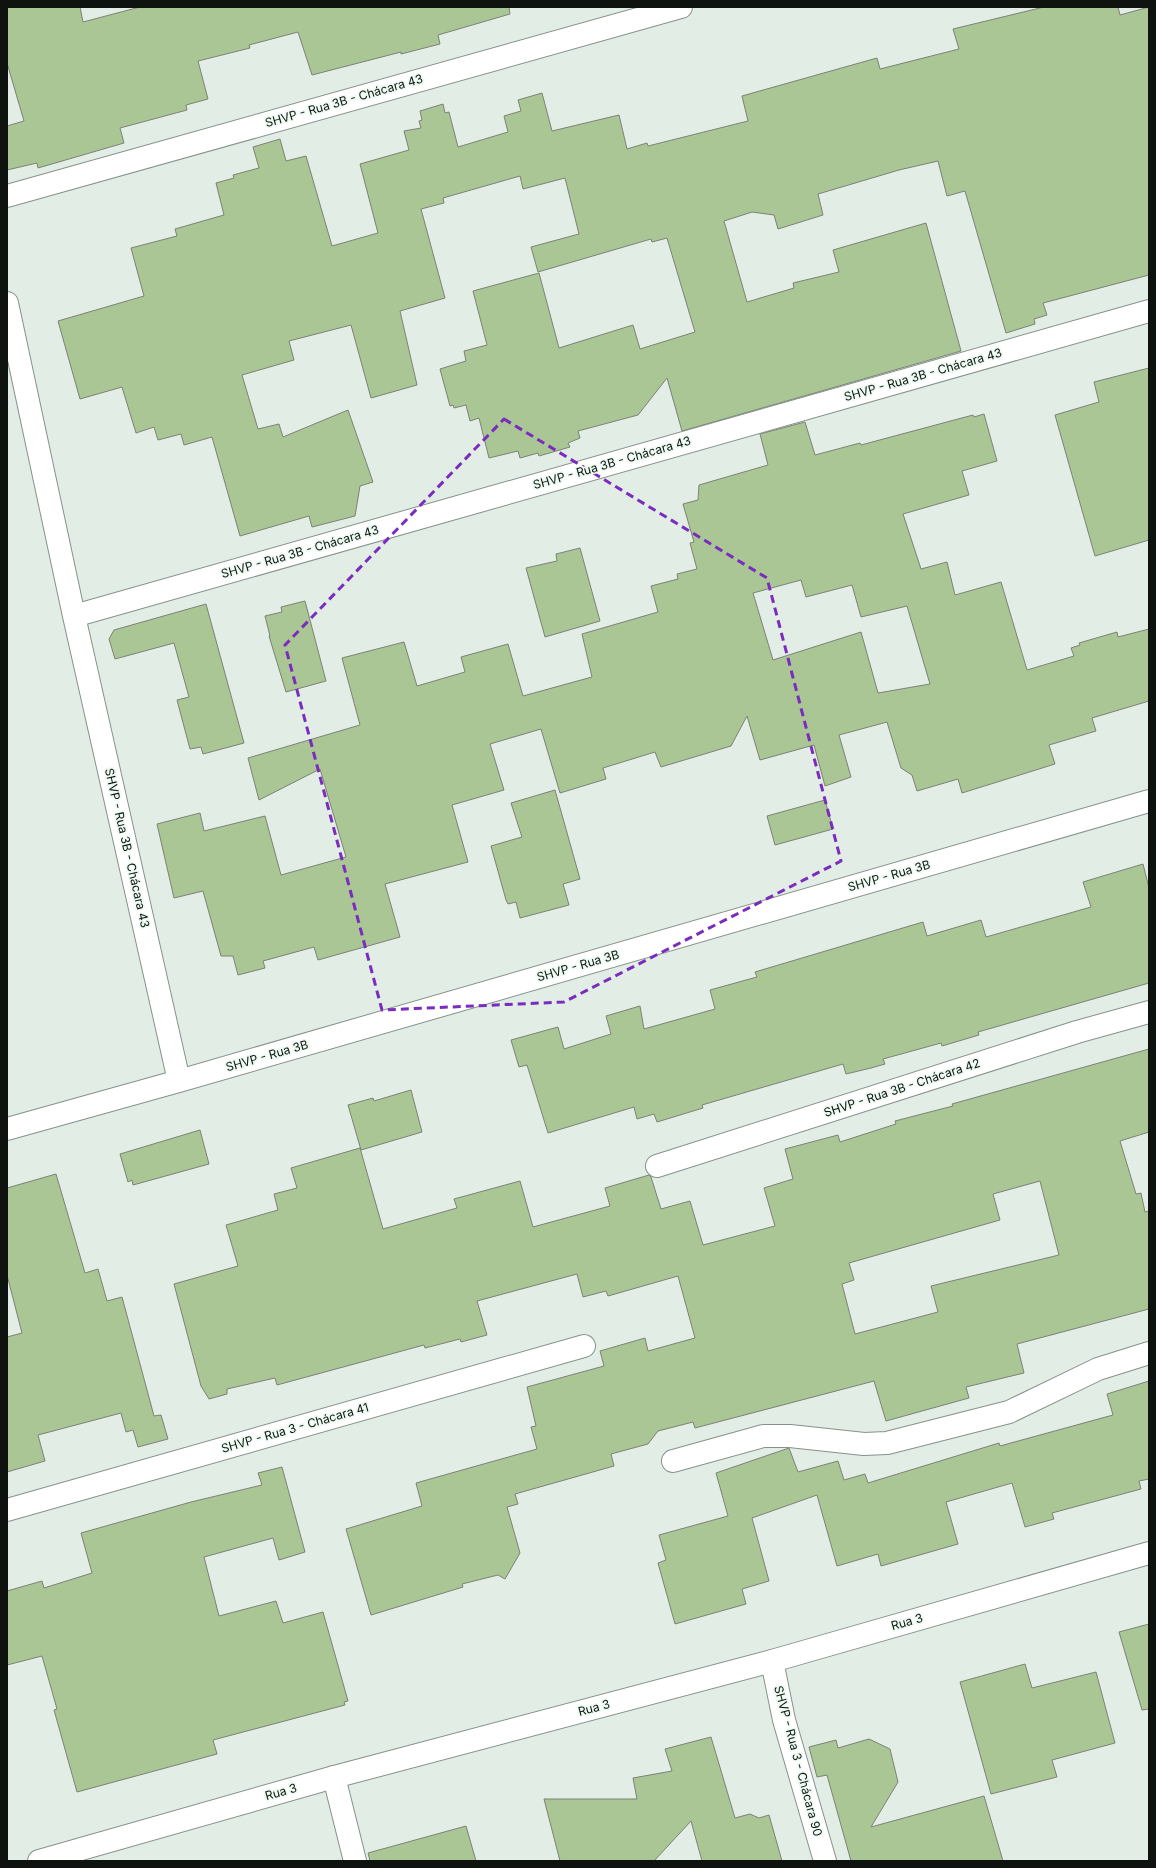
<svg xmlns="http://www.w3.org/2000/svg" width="1156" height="1868" viewBox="0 0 1156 1868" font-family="Inter,sans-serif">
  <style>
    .building { fill: #a9c694; stroke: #7c8277; fill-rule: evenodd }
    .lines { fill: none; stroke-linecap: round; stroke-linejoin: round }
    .minor-casing { stroke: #87928b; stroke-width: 24 }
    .major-casing { stroke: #87928b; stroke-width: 24 }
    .minor { stroke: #fff; stroke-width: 22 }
    .major { stroke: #fff; stroke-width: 22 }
    .marked { fill: none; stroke: #7b2cbf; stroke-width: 3; stroke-dasharray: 8 5; stroke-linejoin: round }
    .labels { text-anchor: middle; stroke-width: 3.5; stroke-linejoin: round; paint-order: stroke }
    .street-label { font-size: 12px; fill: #0e1310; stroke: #eefbf2 }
  </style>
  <rect width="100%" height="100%" fill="#e1ede5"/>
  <!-- building -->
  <path class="building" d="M7 7H80L83 22 140 7H509L510 14 438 35 440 44 401 54V52L312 75 298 32 249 45 250 48 198 61 208 99 186 105 187 110 120 128 124 143 38 168 37 163 7 170V126L24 121 7 63Z
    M1044 7H1118L1120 15 1149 7V275L1043 303 1047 315 1034 319 1035 324 1006 333 965 191 947 196 938 161 899 170 818 194 823 215 778 229 774 215 752 212 724 221 747 302 794 288 793 283 839 272 833 250 926 223 961 351 682 431 667 378 638 415 578 431 580 438 568 443 570 447 539 456 538 453 520 458 518 451 489 458 479 418 470 421 466 405 454 408 453 405 450 406 440 369 466 361 464 351 487 345 473 291 539 273 559 348 633 325 640 349 695 332 667 238 652 242 651 239 538 272 531 247 579 234 565 178 523 189 520 176 443 198 444 203 421 209 445 298 400 311 417 385 371 398 351 325 289 341 294 360 242 375 258 429 279 424 283 437 348 410 373 482 360 486 355 516 312 527 309 516 240 536 212 437 184 445 181 434 158 440 154 427 136 433 122 387 80 399 58 321 144 296 131 248 177 236 175 229 224 215 216 183 234 178 233 175 259 168 253 147 280 139 286 161 306 156 332 246 378 233 360 164 409 150 404 131 421 128 419 121 422 120 420 111 443 104 445 113 449 112 458 147 508 132 504 116 521 111 518 100 542 93 552 131 619 115 627 149 647 143 648 146 748 121 742 96 877 58 880 69 959 49 953 29Z
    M1149 368V540L1095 556 1055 415 1099 402 1094 382Z
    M984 414 997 461 962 471 969 495 903 514 921 569 947 562 955 595 1001 582 1027 670 1074 656 1071 648 1080 645 1079 643 1117 632 1118 637 1149 629V701L1092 718 1096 731 1049 745 1055 764 962 793 958 779 917 791 912 775 901 768 887 722 839 735 851 777 825 786 814 745 760 760 747 716 731 746 661 767 655 752 603 768 606 779 560 793 541 729 490 744 504 790 452 805 468 862 385 884 400 937 318 960 314 947 263 961 265 968 238 975 233 956H221L203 891 174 898 157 824 200 813 204 831 265 816 281 875 346 857 320 769 259 800 248 758 360 725 342 658 404 642 417 686 465 672 461 657 508 644 523 696 592 677 582 634 658 612 651 586 678 579 677 574 697 569 690 543 694 542 683 504 698 500 699 485 768 465 760 434 805 422 815 455 860 443 861 445 973 415 974 417ZM801 580 806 597 852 585 861 617 907 606 930 684 878 693 861 632 773 660 753 593Z
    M580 548 600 621 545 637 526 568 557 561 556 554Z
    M305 601 326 681 286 692 269 636H270L265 616 282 612 281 607Z
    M206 604 244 743 203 754 201 747 190 749 177 700 189 697 174 643 115 659 109 639 114 630Z
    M555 790 580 879 563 884 569 905 520 918 516 902 508 904 506 900 491 846 522 837 511 803Z
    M825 800 833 829 775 845 767 816Z
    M1143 864 1149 888V983L978 1032 979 1035 942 1046 941 1043 883 1059 885 1064 871 1068 846 1074 843 1064 702 1105 703 1108 657 1122 654 1114 637 1119 634 1107 548 1133 527 1065 519 1067 511 1040 558 1027 564 1049 611 1034 606 1016 640 1006 644 1029 715 1009 710 990 757 977 755 972 923 922 927 936 981 920 986 937 1091 907 1083 882Z
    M1149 1049V1132L1120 1141 1136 1194 1141 1193 1145 1212 1149 1211V1309L1017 1344 1024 1373 966 1387 969 1398 886 1421 874 1381 695 1428 693 1422 658 1431 648 1444 611 1454 614 1466 515 1494 518 1504 507 1507 520 1553 505 1579 498 1575 462 1584 463 1587 371 1615 346 1529 422 1506 416 1483 537 1449 531 1427 536 1426 527 1387 604 1366 600 1351 645 1338 648 1351 695 1338 678 1276 608 1296 606 1291 583 1297 577 1274 477 1301 487 1335 461 1342 460 1339 425 1348 424 1345 277 1385 275 1378 227 1389V1394L209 1399 201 1386 174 1284 238 1266 226 1225 278 1210 274 1194 297 1188 291 1168 360 1148 383 1229 457 1208 454 1199 520 1181 533 1227 610 1206 605 1188 649 1175 651 1177 661 1209 690 1201 703 1245 775 1226 764 1188 793 1179 785 1149 838 1135 840 1142 896 1124 895 1121 953 1106 952 1104ZM1040 1181 1059 1255 931 1286 938 1312 855 1334 842 1284 854 1280 849 1263 1000 1220 993 1194Z
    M411 1090 422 1132 361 1150 348 1105 373 1098 374 1101Z
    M200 1130 209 1164 133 1185 132 1180 128 1182 120 1154Z
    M56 1174 85 1273 98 1269 107 1301 122 1297 154 1416 161 1415 168 1439 138 1447 133 1430 126 1432 121 1413 38 1435 45 1461 7 1472V1337L22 1333 7 1275V1188Z
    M1149 1381V1479L1139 1481 1141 1489 1052 1513 1054 1519 1025 1527 1012 1483 946 1502 958 1544 881 1566 878 1554 837 1566 817 1495 752 1518 769 1581 742 1589 746 1604 675 1624 658 1563 666 1560 659 1535 728 1516 716 1473 789 1448 798 1472 838 1461 844 1480 865 1474 868 1483 999 1443 1000 1446 1113 1415 1107 1394Z
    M282 1467 305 1552 279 1560 273 1538 204 1557 219 1616 276 1601 283 1623 323 1612 348 1701 344 1702 345 1705 213 1740 217 1754 77 1792 54 1710 57 1709 42 1656 7 1665V1591L42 1581 44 1588 92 1573 81 1533 191 1502 262 1485 258 1473Z
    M1149 1624V1709L1142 1710 1119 1632Z
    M1025 1664 1032 1688 1096 1672 1115 1743 1052 1760 1057 1777 991 1794 960 1682Z
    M711 1737 735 1818 750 1814 759 1818 769 1815 782 1861H702L691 1821 654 1861H560L544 1799H637L633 1778 672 1771 665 1749Z
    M869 1739 890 1749 898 1782 871 1827 984 1796 1003 1861H851L827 1775 817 1777 809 1747 836 1740 838 1748Z
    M466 1826 476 1861H370L368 1853Z"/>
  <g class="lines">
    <defs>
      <path id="minor" d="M7 196 681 7
        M7 303 74 616 179 1081
        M74 616 1149 311
        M7 1129 179 1081 1149 801
        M657 1166 1077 1032 1149 1012
        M673 1461 763 1436H790L864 1444 887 1443 1009 1412 1098 1369 1149 1353
        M7 1510 584 1346
        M772 1661 784 1720 825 1861
        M334 1777 355 1861"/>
      <path id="major" d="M39 1861 334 1777 772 1661 1149 1553"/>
    </defs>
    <!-- minor casing -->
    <use href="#minor" class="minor-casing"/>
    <!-- major casing -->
    <use href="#major" class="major-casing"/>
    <!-- minor -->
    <use href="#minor" class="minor"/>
    <!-- major -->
    <use href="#major" class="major"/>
  </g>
  <!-- marked area -->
  <path class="marked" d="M504 419 767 578 841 861 564 1002 382 1010 285 645Z"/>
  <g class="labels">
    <!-- street labels -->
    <g class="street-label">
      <text transform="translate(344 101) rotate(-16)" y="4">SHVP - Rua 3B - Chácara 43</text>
      <text transform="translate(923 375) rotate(-16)" y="4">SHVP - Rua 3B - Chácara 43</text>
      <text transform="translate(612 463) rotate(-16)" y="4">SHVP - Rua 3B - Chácara 43</text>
      <text transform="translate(300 552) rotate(-16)" y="4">SHVP - Rua 3B - Chácara 43</text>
      <text transform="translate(127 848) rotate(77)" y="4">SHVP - Rua 3B - Chácara 43</text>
      <text transform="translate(889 876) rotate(-16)" y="4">SHVP - Rua 3B</text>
      <text transform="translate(578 966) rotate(-16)" y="4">SHVP - Rua 3B</text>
      <text transform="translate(267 1056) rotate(-16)" y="4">SHVP - Rua 3B</text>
      <text transform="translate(902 1088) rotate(-18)" y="4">SHVP - Rua 3B - Chácara 42</text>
      <text transform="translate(295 1428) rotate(-16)" y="4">SHVP - Rua 3 - Chácara 41</text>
      <text transform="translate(907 1622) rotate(-16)" y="4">Rua 3</text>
      <text transform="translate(594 1708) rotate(-15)" y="4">Rua 3</text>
      <text transform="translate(798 1761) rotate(75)" y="4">SHVP - Rua 3 - Chácara 90</text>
      <text transform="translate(281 1792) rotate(-16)" y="4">Rua 3</text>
    </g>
  </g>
  <!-- border -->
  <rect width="1156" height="1868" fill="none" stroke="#0e1310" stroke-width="16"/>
</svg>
